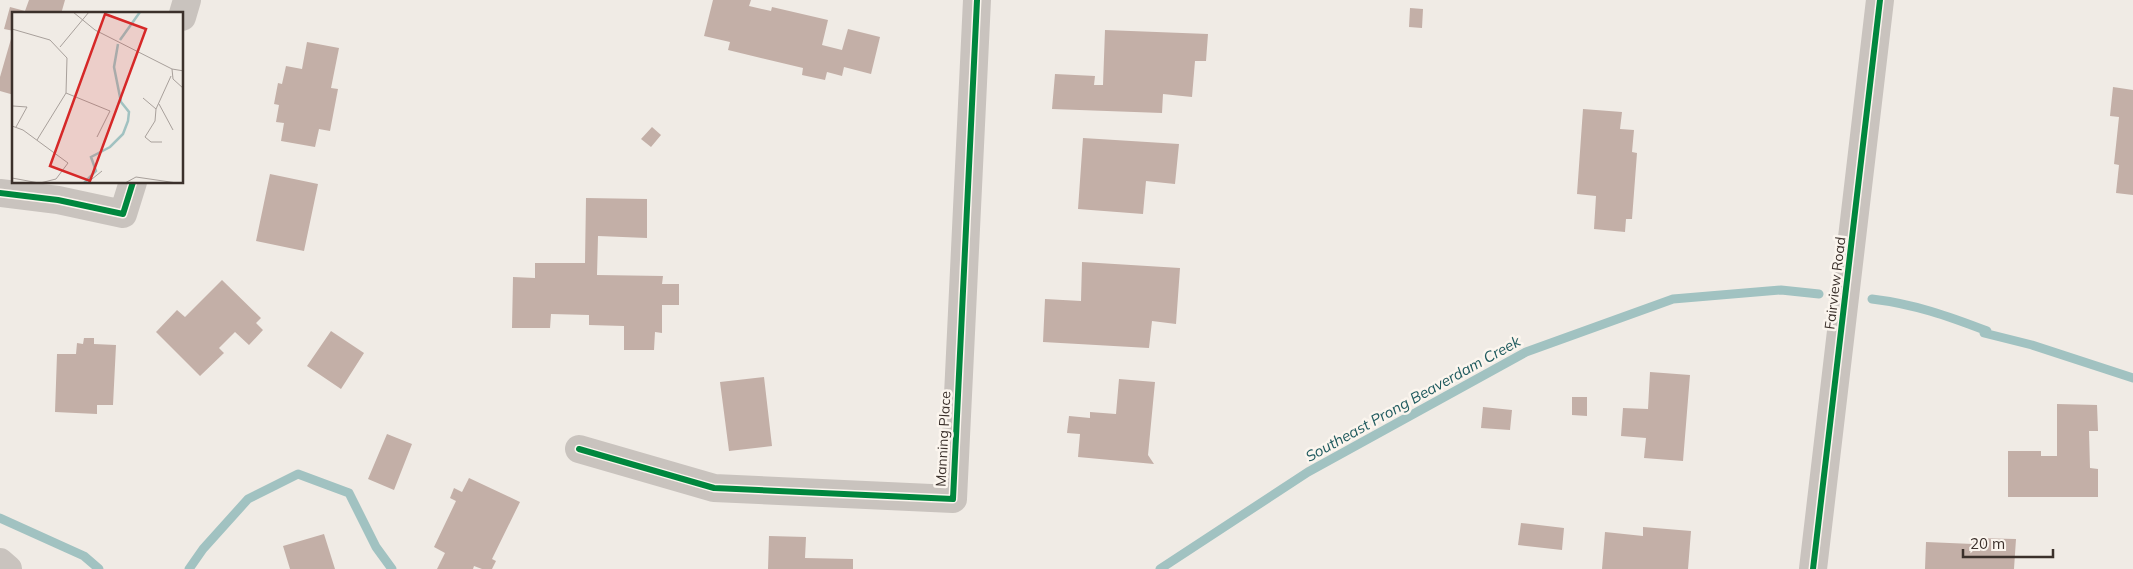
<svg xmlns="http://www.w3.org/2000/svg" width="2133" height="569" viewBox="0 0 2133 569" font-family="Mulish,sans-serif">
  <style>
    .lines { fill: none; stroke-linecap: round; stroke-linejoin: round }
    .stream { stroke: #a1c2c1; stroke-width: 9 }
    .building { fill: #c3afa7 }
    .minor { stroke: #c9c3be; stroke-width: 28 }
    .cycleway-casing { stroke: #fbf5ee; stroke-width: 9 }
    .cycleway { stroke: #00873e; stroke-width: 6 }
    .labels { text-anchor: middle; stroke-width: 5; stroke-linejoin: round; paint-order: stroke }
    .street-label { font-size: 14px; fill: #3b302b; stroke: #fbf5ee }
    .water-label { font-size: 15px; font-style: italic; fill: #1f5a5e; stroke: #fbf5ee }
    .inset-river { fill: none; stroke: #a1c2c1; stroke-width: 2.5 }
    .inset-road { fill: none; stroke: #a8a09b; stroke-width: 1 }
    .view { fill: #d62828; fill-opacity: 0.15; stroke: #d62828; stroke-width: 2.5 }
    .inset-edge { fill: none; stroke: #3b302b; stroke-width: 2.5 }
  </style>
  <rect width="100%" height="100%" fill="#f0ebe5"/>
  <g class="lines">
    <!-- stream -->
    <path class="stream" d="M1872 299C1914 304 1948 316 1987 331L1984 333 2032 345 2133 378
      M0 518 84 556 99 569
      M189 569 203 549 248 499 298 474 349 493 376 547 392 569
      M1160 569 1308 472 1526 352 1673 299 1781 290 1819 294"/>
  </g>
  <!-- building -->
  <path class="building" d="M29 0H65L61 14H14V31L4 29 10 7 25 11Z
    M713 0H751L749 6 771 11 772 7 828 20 822 45 842 50 848 29 880 37 871 74 844 67 842 76 827 72 825 80 802 75 803 68 728 50 730 42 704 36Z
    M1410 8 1423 9 1422 28 1409 27Z
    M1105 30 1208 34 1206 61H1195L1192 97 1163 94 1162 113 1052 109 1055 74 1095 76 1094 85H1103Z
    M13 32H14V95L0 91V77Z
    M307 42 339 48 331 88 338 89 330 131 319 129 315 147 281 141 284 123 276 122 279 105 274 104 278 83 282 84 286 66 302 69Z
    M2113 87 2133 90V195L2116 193 2119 165 2114 164 2119 117 2110 116Z
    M1583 109 1622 112 1620 129 1634 130 1632 152 1637 153 1632 219H1626L1625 232 1594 229 1596 196 1577 194Z
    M652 127 661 135 651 147 641 139Z
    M1083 138 1179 144 1175 184 1146 181 1143 214 1078 209Z
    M270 174 318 184 304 251 256 241Z
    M586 198 647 199V238L598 236 597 275 663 276 662 284H679V305H662V333L655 332 654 350H624V326L589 325V315L551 314 550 328H512L513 277 535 278V263H585Z
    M1082 262 1180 268 1176 324 1152 321 1149 348 1043 342 1045 299 1081 301Z
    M222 280 261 318 256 323 263 330 249 345 235 332 219 348 224 353 200 376 156 332 177 310 185 317Z
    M331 331 364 353 341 389 307 366Z
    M84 338H94V344L116 345 113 405H97V414L55 412 57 354H76L77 343 83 344Z
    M1650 372 1690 375 1683 461 1644 458 1646 438 1621 436 1623 408 1648 409Z
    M764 377 772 446 729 451 720 382Z
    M1119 379 1155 382 1148 455 1154 464 1078 457 1080 434 1067 433 1069 416 1090 418V412L1116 414Z
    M1572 397H1587V416L1572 415Z
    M2057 404 2097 405 2098 431H2089L2090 468 2098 469V497H2008V451H2041V456H2057Z
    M1483 407 1512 410 1510 430 1481 428Z
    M387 434 412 444 394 490 368 479Z
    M469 478 520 502 492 559 496 561 492 569H482L474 566 473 569H437L445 553 434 547 456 501 450 498 454 488 462 492Z
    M1521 523 1564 528 1562 550 1518 545Z
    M1643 527 1691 531 1688 569H1602L1605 532 1643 536Z
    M324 534 335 569H290L283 546Z
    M769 536 806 537 805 558 853 559V569H768Z
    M1974 538 2016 539 2014 569H1925L1926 542 1973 544Z"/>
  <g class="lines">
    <!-- minor -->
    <path class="minor" d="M182 17 187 0
      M0 193 58 200 123 214 133 182
      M579 449 714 488 953 499 977 0
      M0 562 8 569
      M1813 569 1880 0"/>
    <defs>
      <path id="cycleway" d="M0 193 58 200 123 214 133 182
        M579 449 714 488 953 499 977 0
        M1813 569 1880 0"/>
    </defs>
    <!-- cycleway casing -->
    <use href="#cycleway" class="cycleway-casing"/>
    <!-- cycleway -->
    <use href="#cycleway" class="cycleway"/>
  </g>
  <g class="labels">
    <!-- street labels -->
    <g class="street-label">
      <text transform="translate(1835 283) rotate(-83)" y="5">Fairview Road</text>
      <text transform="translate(943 439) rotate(-87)" y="5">Manning Place</text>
    </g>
    <!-- water labels -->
    <g class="water-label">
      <text transform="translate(1413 399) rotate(-29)" y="5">Southeast Prong Beaverdam Creek</text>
    </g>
  </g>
  <!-- overview -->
  <g transform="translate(12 12)">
    <rect width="171" height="171" fill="#f0ebe5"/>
    <path class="inset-river" d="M108 28 128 0M72 171 84 159 79 145 98 135 111 122 116 109 117 100 109 90 102 55 106 32"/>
    <path class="inset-road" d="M61 0 83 18 160 57 172 59M0 17 38 28 55 46 54 81 25 128M48 35 77 0M160 57 161 67 172 77M54 81 98 99 85 125M131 86 144 97M147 92 161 118M1 94 15 95 4 115M0 114 11 118 56 151 44 167 28 171M150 130H139L133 125 143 109 144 97 159 64M0 166 27 171M75 171 90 159M113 171 124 165 165 171"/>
    <path class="view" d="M93 2 134 17 78 169 38 154Z"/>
    <rect width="171" height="171" class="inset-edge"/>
  </g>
  <!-- scale -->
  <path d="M1963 549v8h90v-8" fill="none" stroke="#3b302b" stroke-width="2.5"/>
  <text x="1970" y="549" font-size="15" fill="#3b302b" stroke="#fbf5ee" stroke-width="4" paint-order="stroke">20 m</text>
</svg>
